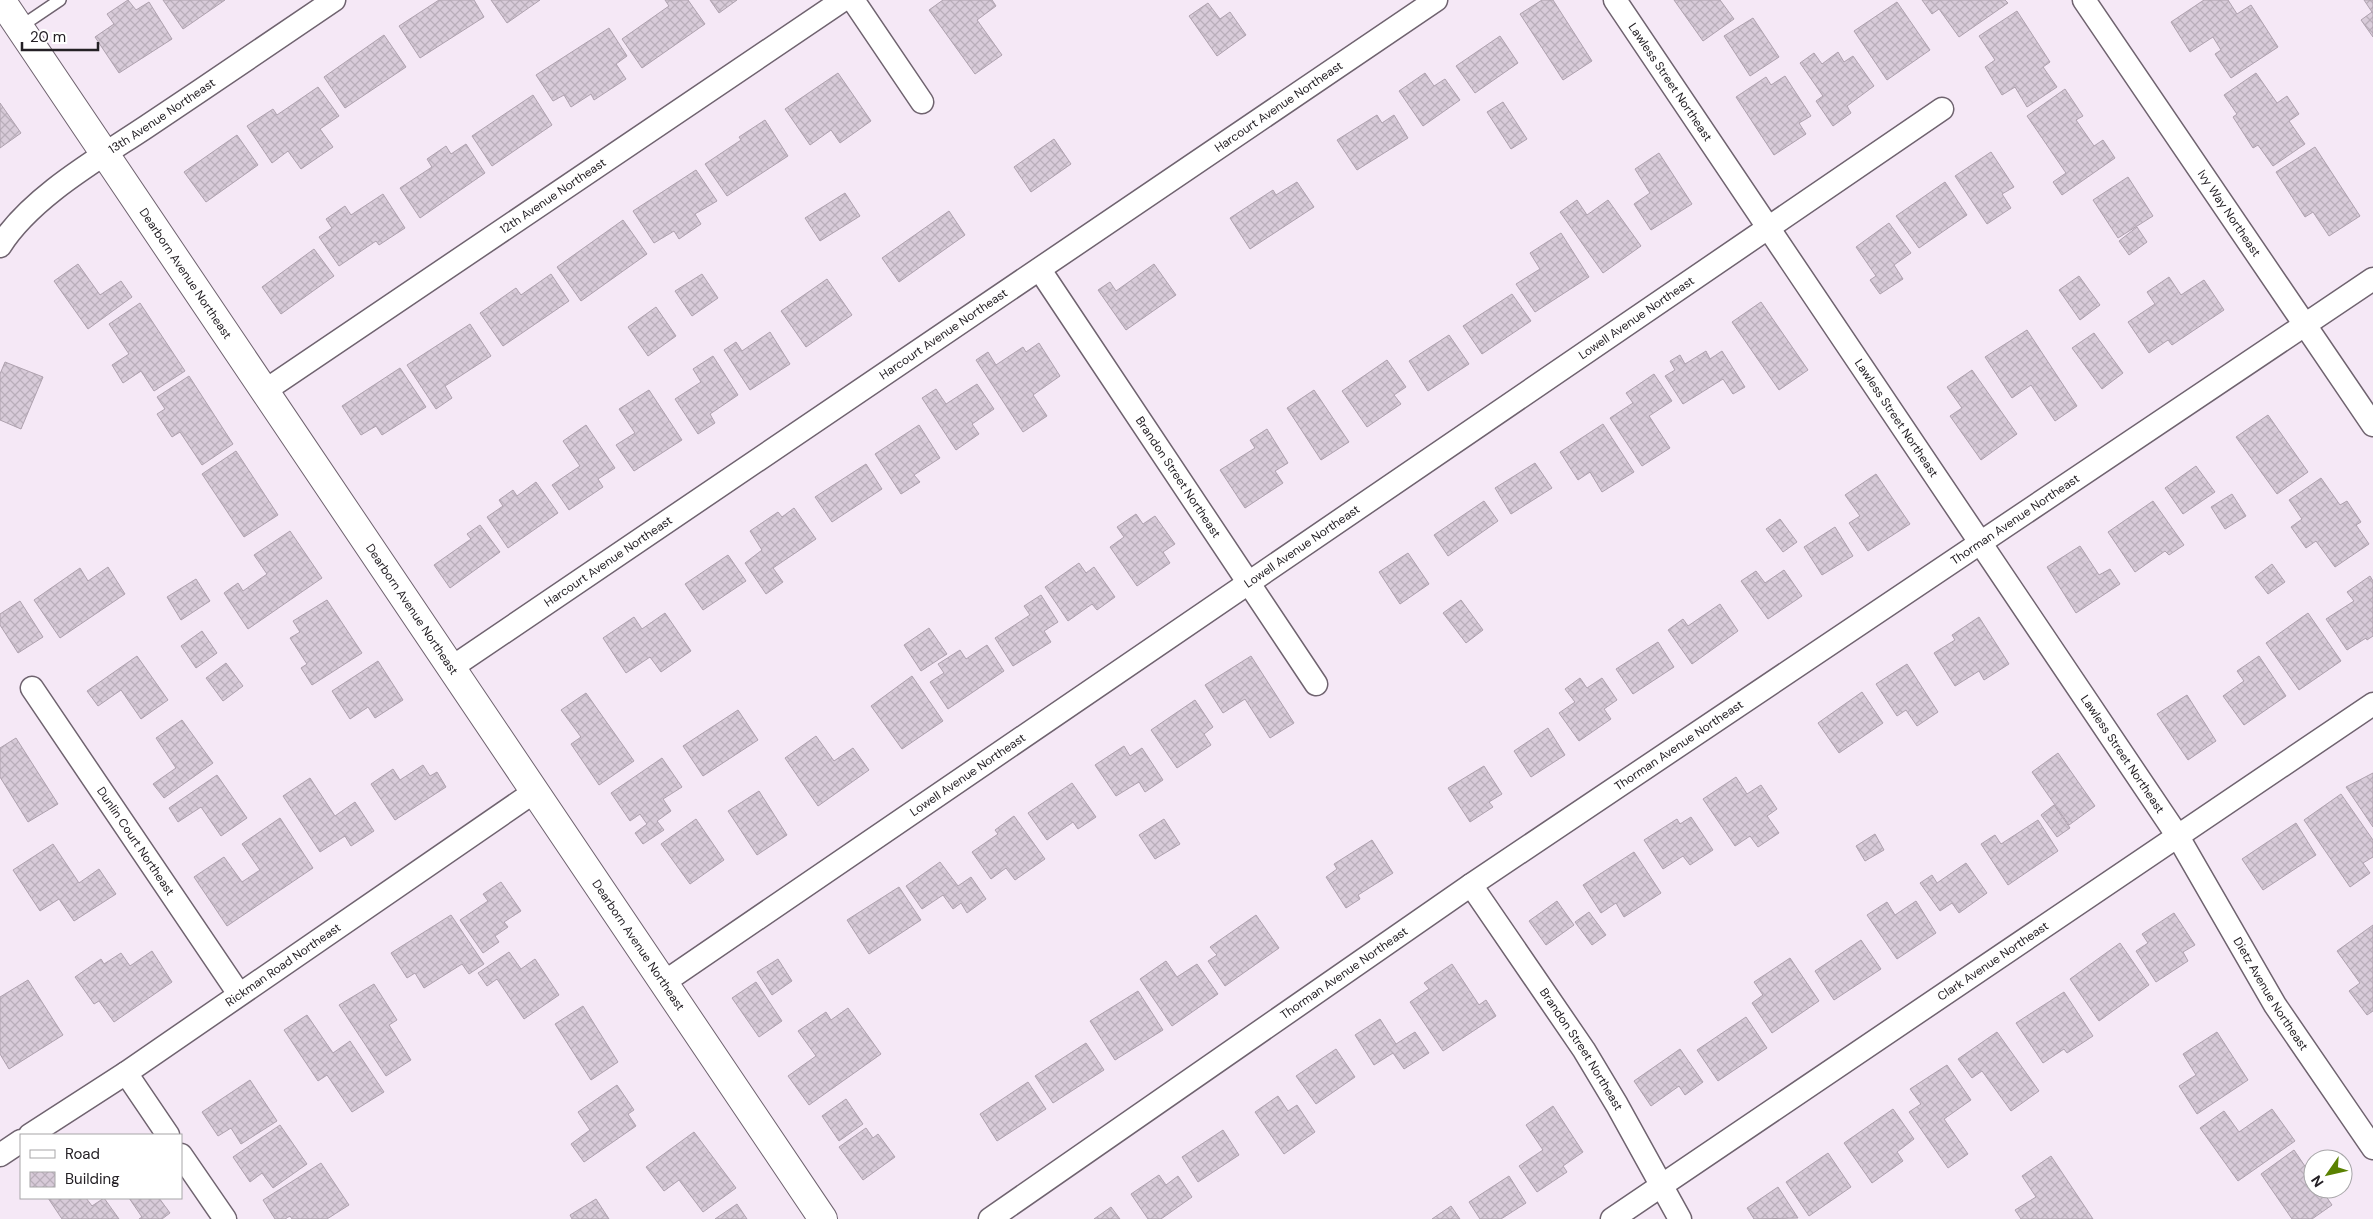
<svg xmlns="http://www.w3.org/2000/svg" width="2373" height="1219" viewBox="0 0 2373 1219" font-family="'DM Sans',sans-serif">
  <style>
    .building { fill: url(#building-cross-hatch); stroke: #aea1ae }
    .lines { fill: none; stroke-linecap: round; stroke-linejoin: round }
    .service-casing { stroke: #6f636f; stroke-width: 14 }
    .minor-casing { stroke: #6f636f; stroke-width: 25 }
    .tertiary-casing { stroke: #6f636f; stroke-width: 30 }
    .service { stroke: #fff; stroke-width: 11 }
    .minor { stroke: #fff; stroke-width: 22 }
    .tertiary { stroke: #fff; stroke-width: 28 }
    .labels { text-anchor: middle; stroke-width: 4.5; stroke-linejoin: round; paint-order: stroke }
    .street-label { font-size: 12px; fill: #242025; stroke: #fff }
  </style>
  <defs>
    <pattern id="building-cross-hatch" width="8" height="8" patternUnits="userSpaceOnUse" patternTransform="scale(1.25)"><rect width="8" height="8" fill="#d8cbd9"/><path d="M0 0l8 8M0 8l8-8" fill="none" stroke="#b9aeba"/></pattern>
  </defs>
  <rect width="100%" height="100%" fill="#f5e8f6"/>
  <!-- building -->
  <path class="building" d="M128 0 136 10 149 2 172 39 119 73 95 37 114 24 107 14Z
    M163 0H225L183 29Z
    M439 0H474L484 17 420 58 399 26Z
    M491 0H540L507 23Z
    M665 0H688L705 24 642 68 622 39 669 6Z
    M710 0H737L719 13Z
    M943 0H992L996 6 977 20 1002 55 975 74 929 10Z
    M1542 0H1553L1592 61 1563 80 1520 14Z
    M1674 0H1720L1734 19 1703 41Z
    M1922 0H2005L2008 3 1959 37 1939 9 1932 14Z
    M2204 0H2228L2237 14 2251 5 2278 47 2231 78 2215 54 2221 50 2213 37 2190 52 2171 22Z
    M2364 0H2373V37L2361 20 2372 12Z
    M1897 2 1930 50 1887 80 1854 31Z
    M1208 3 1220 19 1230 12 1246 35 1217 56 1189 16Z
    M2017 11 2050 62 2043 67 2057 87 2027 107 2015 87 2002 95 1985 67 1995 60 1979 36Z
    M1753 18 1779 57 1750 76 1724 36Z
    M609 28 627 56 616 64 626 79 594 100 591 94 571 107 564 95 553 101 536 75Z
    M384 35 406 67 345 108 324 77Z
    M1500 36 1518 63 1475 93 1456 66Z
    M1838 52 1844 62 1853 56 1874 86 1847 106 1851 113 1833 126 1816 101 1823 96 1800 63 1814 53 1822 64Z
    M838 73 871 121 840 143 831 130 810 145 785 109Z
    M1425 73 1434 86 1445 79 1460 100 1423 126 1399 91Z
    M2256 73 2277 103 2287 96 2299 114 2289 121 2305 144 2273 166 2258 145 2253 148 2233 117 2237 114 2224 95Z
    M1785 76 1811 116 1799 123 1806 134 1774 155 1736 97 1766 77 1771 85Z
    M318 87 339 116 320 129 333 147 301 169 288 151 272 163 247 126 273 109 277 115Z
    M2065 89 2083 116 2076 120 2094 146 2103 140 2115 158 2062 195 2053 182 2066 173 2027 116Z
    M533 95 552 125 492 166 472 136Z
    M1503 102 1527 139 1511 149 1487 112Z
    M0 103 21 133 0 148Z
    M1377 115 1382 123 1394 115 1408 138 1357 170 1337 140Z
    M765 120 788 156 727 196 705 164 741 140 739 137Z
    M237 135 258 165 206 202 184 172Z
    M1054 139 1071 164 1031 192 1014 167Z
    M466 144 485 173 420 218 400 188 432 167 427 159 446 146 451 154Z
    M2315 147 2360 216 2329 236 2313 212 2305 217 2276 172Z
    M1991 152 2014 187 2002 194 2011 208 1987 224 1955 176Z
    M1659 153 1692 204 1651 230 1634 204 1650 193 1635 169Z
    M696 170 717 201 695 214 701 224 679 239 674 231 654 243 633 211Z
    M2128 177 2153 216 2118 238 2093 200Z
    M1297 182 1314 207 1250 249 1230 218 1273 190 1276 195Z
    M1945 182 1967 215 1919 248 1896 216Z
    M845 193 860 216 820 241 805 218Z
    M383 194 405 228 379 245 376 241 339 266 319 237 332 228 326 219 345 206 351 215Z
    M1577 200 1587 215 1608 200 1641 246 1603 273 1560 212Z
    M949 211 965 235 899 282 882 258Z
    M623 220 647 254 581 301 557 267Z
    M1889 223 1911 253 1894 265 1903 279 1880 294 1870 280 1876 276 1856 247Z
    M2137 227 2147 242 2129 255 2119 241Z
    M1561 233 1589 277 1535 312 1516 284 1540 269 1530 253Z
    M314 249 334 276 281 314 262 287Z
    M78 264 100 295 121 281 132 297 88 329 54 281Z
    M1154 264 1176 295 1126 330 1098 290 1110 282 1116 291Z
    M551 274 569 301 503 346 480 313 516 288 521 295Z
    M702 274 718 298 692 316 675 291Z
    M2079 276 2100 305 2080 320 2059 290Z
    M2169 277 2181 295 2204 280 2224 310 2172 345 2168 340 2149 353 2128 322 2155 304 2147 292Z
    M827 279 852 315 806 347 781 311Z
    M1512 294 1531 321 1482 354 1463 326Z
    M1761 302 1808 370 1779 390 1732 322Z
    M140 303 185 371 154 391 141 371 123 383 112 365 129 354 109 324Z
    M656 307 676 336 648 356 628 327Z
    M470 324 491 356 445 386 452 398 436 409 407 365Z
    M2027 330 2077 406 2055 421 2031 385 2012 398 1985 357Z
    M770 332 790 364 750 390 724 350 736 342 742 351Z
    M2094 333 2123 373 2102 389 2072 348Z
    M1449 335 1469 364 1428 391 1409 361Z
    M1039 343 1060 376 1033 395 1047 416 1023 432 976 360 988 352 996 365 1023 347 1026 352Z
    M1706 351 1710 359 1722 351 1745 387 1733 394 1723 379 1683 404 1665 376 1675 370 1670 361 1680 355 1685 364Z
    M713 356 738 395 710 414 715 423 698 434 675 399 701 382 693 369Z
    M1387 360 1406 387 1394 395 1401 404 1367 427 1342 391Z
    M5 362 43 377 21 429 0 420V374Z
    M400 368 426 407 382 435 376 426 361 435 342 406Z
    M1972 370 2017 434 1981 460 1950 416 1962 408 1947 387Z
    M1654 374 1672 401 1649 416 1670 448 1642 466 1610 418 1633 403 1626 393Z
    M189 376 233 444 202 465 180 432 172 437 157 414 165 409 157 397Z
    M977 384 994 409 972 424 979 434 956 450 922 398 936 389 946 404Z
    M649 390 682 440 634 471 616 445 635 433 619 409Z
    M1314 390 1349 442 1321 460 1287 408Z
    M2268 415 2308 472 2277 494 2236 437Z
    M1603 424 1634 472 1602 492 1590 472 1578 480 1560 452Z
    M586 425 615 468 598 479 603 487 569 510 552 485 580 466 563 441Z
    M919 425 940 458 914 475 920 482 901 494 875 454Z
    M1267 429 1288 463 1275 471 1283 483 1245 508 1220 470 1255 448 1250 440Z
    M236 451 278 515 244 537 202 474Z
    M1535 463 1552 488 1511 514 1495 488Z
    M866 464 882 489 832 522 815 497Z
    M2196 466 2215 492 2183 514 2165 488Z
    M1876 474 1910 524 1868 551 1849 523 1860 516 1845 495Z
    M2321 478 2340 505 2347 501 2361 522 2356 525 2369 544 2335 567 2316 541 2306 548 2291 527 2302 519 2289 500Z
    M536 482 558 513 508 548 487 517 503 506 499 500 513 490 517 496Z
    M2232 494 2246 516 2225 529 2211 507Z
    M1484 501 1498 521 1448 556 1434 535Z
    M2153 501 2184 545 2169 555 2165 551 2135 572 2108 532Z
    M794 508 816 539 773 568 783 582 766 594 745 563 762 550 750 531 778 512 782 517Z
    M1136 514 1143 524 1155 516 1175 544 1163 552 1170 563 1137 586 1110 547 1124 537 1117 527Z
    M1780 519 1797 542 1783 552 1766 529Z
    M480 525 500 552 450 588 434 565 471 539 467 534Z
    M1835 527 1853 556 1822 575 1804 547Z
    M290 531 322 578 248 629 224 593 238 583 243 591 267 574 254 555Z
    M2080 546 2099 575 2110 569 2120 584 2076 613 2047 567Z
    M1408 553 1429 584 1400 604 1379 572Z
    M728 555 746 581 703 610 685 584Z
    M1079 563 1086 573 1094 567 1115 597 1097 610 1092 604 1068 621 1045 587Z
    M2272 564 2285 582 2268 594 2255 577Z
    M108 567 125 594 60 638 34 600 80 568 88 581Z
    M1784 570 1802 596 1768 619 1741 581 1756 571 1765 583Z
    M2370 576 2373 581V636L2367 640 2366 638 2347 650 2326 619 2354 601 2347 592Z
    M196 579 210 601 181 620 167 597Z
    M1041 595 1058 622 1044 631 1051 642 1013 666 995 638 1030 615 1024 606Z
    M327 600 362 653 312 685 301 668 307 664 290 638 300 632 293 621Z
    M1461 600 1483 630 1466 643 1443 613Z
    M20 601 43 637 18 653 0 625V614Z
    M1720 604 1738 631 1692 664 1668 630 1683 619 1688 626Z
    M665 613 691 651 661 672 650 657 626 673 603 638 634 617 642 629Z
    M2308 613 2341 661 2299 690 2266 643Z
    M1979 617 2009 664 1984 680 1979 671 1955 686 1934 653 1955 640 1952 635Z
    M929 628 947 654 921 671 904 645Z
    M202 631 217 653 196 668 181 646Z
    M1658 642 1674 667 1633 694 1616 669Z
    M987 645 1004 671 948 709 930 682 944 673 938 664 960 650 966 659Z
    M137 656 168 700 141 719 121 690 98 706 87 691Z
    M1251 656 1294 723 1270 738 1245 699 1223 713 1205 685Z
    M2259 656 2286 696 2244 725 2223 696 2244 681 2237 671Z
    M378 661 403 700 375 718 368 707 350 719 332 691Z
    M226 663 243 686 223 701 206 678Z
    M1907 664 1938 712 1917 726 1906 710 1897 716 1876 684Z
    M912 676 943 721 902 749 871 706Z
    M1580 678 1587 688 1602 678 1617 700 1604 709 1611 719 1579 741 1559 713 1575 702 1565 689Z
    M1862 692 1883 723 1839 753 1818 723Z
    M586 693 634 761 599 785 571 744 581 737 561 710Z
    M2187 695 2216 741 2188 760 2157 714Z
    M1195 700 1213 727 1204 734 1211 745 1177 768 1151 730Z
    M738 710 758 740 703 776 683 746Z
    M182 720 213 763 164 798 153 784 176 768 156 738Z
    M1548 728 1565 755 1531 777 1514 751Z
    M816 736 834 761 853 748 869 770 818 806 785 758Z
    M16 738 58 804 28 822 0 777V748Z
    M1124 746 1130 756 1142 748 1163 780 1145 792 1139 782 1116 796 1095 765Z
    M2058 753 2095 806 2069 825 2032 772Z
    M662 758 682 787 663 799 671 811 657 821 664 830 643 844 635 833 647 824 640 814 630 821 611 793Z
    M423 765 430 776 437 772 446 787 395 820 371 784 393 769 400 780Z
    M1484 766 1502 794 1489 802 1493 807 1470 822 1448 788Z
    M2373 773V827L2346 787Z
    M217 775 247 818 221 836 201 807 178 822 169 808Z
    M1736 777 1747 794 1761 785 1777 809 1767 816 1779 833 1758 847 1750 836 1735 846 1703 799Z
    M310 778 335 816 355 802 374 831 351 846 345 836 320 852 283 796Z
    M1072 783 1096 817 1078 829 1073 822 1047 840 1028 813Z
    M759 791 787 835 757 855 728 811Z
    M2341 794 2373 840V857L2363 863 2370 873 2350 887 2304 820Z
    M2054 805 2070 828 2057 837 2041 815Z
    M1014 816 1045 859 1015 880 1006 868 991 879 972 852 998 834 995 830Z
    M1691 817 1713 850 1690 865 1683 856 1663 869 1644 840 1677 819 1680 824Z
    M280 818 313 868 227 926 194 877 224 857 242 882 260 870 242 844Z
    M696 819 724 860 690 884 661 844Z
    M1164 819 1180 844 1155 859 1139 835Z
    M2038 820 2058 851 2008 885 1981 844 1995 835 2001 844Z
    M2296 823 2316 855 2263 890 2242 859Z
    M1875 834 1884 850 1865 861 1856 846Z
    M1372 840 1393 873 1358 895 1360 899 1346 908 1326 877 1337 869 1334 864Z
    M53 844 79 883 99 869 116 894 74 921 59 899 40 911 13 870Z
    M1634 852 1661 893 1624 917 1616 903 1601 913 1583 885Z
    M940 862 958 886 971 877 986 899 967 913 961 903 953 909 943 895 922 909 906 886Z
    M1966 863 1987 893 1959 913 1952 903 1940 911 1920 883 1932 875 1937 883Z
    M501 882 521 911 504 922 508 927 495 936 499 942 483 953 460 920 488 901 483 894Z
    M899 887 921 920 869 954 847 920Z
    M1557 901 1574 925 1546 945 1529 921Z
    M1916 901 1936 933 1897 959 1867 915 1887 902 1895 915Z
    M1589 912 1606 935 1592 945 1575 922Z
    M2174 913 2195 945 2183 952 2188 961 2156 982 2136 951 2148 943 2142 934Z
    M451 915 484 964 469 974 462 964 424 988 415 973 407 978 391 953Z
    M1256 915 1279 948 1225 986 1208 961 1217 955 1210 947Z
    M2373 925V1011L2367 1015 2349 991 2360 983 2337 951Z
    M1861 940 1881 969 1834 1000 1815 971Z
    M2120 943 2149 985 2099 1021 2070 979Z
    M152 951 172 982 114 1022 99 1001 94 1004 75 977 101 959 104 964 121 953 130 966Z
    M509 952 521 969 535 959 559 995 524 1019 497 979 487 986 478 973Z
    M1790 958 1819 1001 1772 1033 1752 1003 1763 995 1754 982Z
    M778 959 792 981 772 995 757 972Z
    M1166 961 1177 977 1197 964 1218 994 1172 1026 1140 979Z
    M1452 964 1479 1005 1486 1000 1496 1016 1443 1051 1410 1002 1429 989 1424 983Z
    M28 980 63 1035 9 1069 0 1054V997Z
    M756 982 782 1021 759 1037 732 998Z
    M374 984 397 1020 389 1025 411 1060 386 1076 339 1005Z
    M1138 991 1163 1030 1115 1060 1090 1021Z
    M2064 992 2093 1036 2067 1053 2064 1049 2043 1063 2016 1023Z
    M583 1006 618 1062 591 1080 555 1024Z
    M848 1008 881 1054 809 1105 788 1076 816 1056 798 1031 826 1012 831 1020Z
    M307 1015 333 1053 350 1041 384 1092 352 1112 327 1075 318 1081 284 1030Z
    M1746 1017 1767 1048 1718 1081 1697 1050Z
    M1380 1019 1396 1044 1415 1032 1429 1053 1404 1069 1393 1053 1374 1065 1355 1035Z
    M1997 1032 2039 1091 2011 1111 1982 1071 1972 1078 1958 1059Z
    M2217 1032 2248 1080 2197 1114 2179 1086 2196 1075 2183 1054Z
    M1086 1043 1104 1070 1053 1103 1035 1076Z
    M1336 1049 1355 1077 1316 1104 1296 1076Z
    M1680 1049 1703 1082 1685 1095 1679 1086 1651 1106 1634 1081Z
    M1947 1065 1971 1100 1944 1119 1968 1154 1948 1168 1909 1112 1921 1104 1910 1089Z
    M250 1080 277 1121 241 1144 231 1128 218 1136 202 1112Z
    M1028 1082 1046 1109 997 1141 980 1114Z
    M617 1085 634 1110 628 1114 636 1126 584 1162 571 1144 590 1130 578 1112Z
    M1278 1096 1288 1111 1297 1105 1315 1132 1284 1154 1255 1112Z
    M846 1099 863 1124 839 1141 822 1116Z
    M1553 1106 1583 1152 1563 1166 1567 1172 1537 1192 1519 1166 1543 1150 1526 1125Z
    M1893 1109 1914 1139 1897 1152 1903 1161 1872 1183 1844 1143Z
    M2272 1109 2295 1141 2238 1181 2200 1128 2224 1111 2239 1132Z
    M280 1125 307 1164 273 1188 262 1173 250 1182 233 1157Z
    M866 1128 873 1138 878 1134 895 1157 863 1180 839 1147Z
    M1223 1130 1239 1155 1198 1182 1182 1157Z
    M694 1132 736 1188 703 1212 679 1180 664 1191 646 1167Z
    M2294 1150 2313 1178V1189H2321L2332 1205 2312 1219H2292L2261 1174Z
    M1828 1153 1851 1187 1809 1216 1786 1182Z
    M2051 1156 2093 1219H2021L2015 1210 2036 1197 2022 1176Z
    M321 1163 349 1205 327 1219H292L290 1216 285 1219H275L263 1200Z
    M1159 1175 1166 1185 1178 1176 1192 1197 1161 1219H1148L1131 1194Z
    M1509 1176 1526 1203 1501 1219H1480L1469 1202Z
    M1778 1187 1798 1218 1754 1219 1747 1208Z
    M48 1198H86L92 1206 104 1198 119 1219H62Z
    M129 1198H159L170 1213 162 1219H139L142 1217Z
    M596 1199 609 1219H572L570 1215Z
    M737 1204 747 1219H715Z
    M1451 1206 1460 1219H1432Z
    M1111 1207 1120 1219H1094Z"/>
  <g class="lines">
    <defs>
      <path id="service" d="M20 27 60 0"/>
      <g id="minor">
        <path d="M853 0 922 102"/>
        <path id="s1" d="M1615 0 2177 835 2275 1005 2373 1148"/>
        <path id="s2" d="M2084 0 2373 425"/>
        <path id="s3" d="M0 246C31 197 98 159 146 127 209 85 272 42 334 0"/>
        <path id="s4" d="M1040 270 1316 684"/>
        <path id="s5" d="M263 392 843 0"/>
        <path id="s6" d="M451 668 1436 0"/>
        <path id="s7" d="M32 688 239 994"/>
        <path id="s8" d="M1471 885 1584 1050 1617 1105 1680 1219"/>
        <path id="s9" d="M663 983 1942 109"/>
        <path d="M126 1073 168 1135"/>
        <path id="s10" d="M30 1135 126 1073 534 792"/>
        <path d="M0 1155 21 1141"/>
        <path d="M181 1155 225 1219"/>
        <path id="s11" d="M990 1219 1471 885 2373 279"/>
        <path id="s12" d="M1612 1219 2373 704"/>
      </g>
      <g id="tertiary">
        <path id="s13" d="M1 0 823 1219"/>
      </g>
    </defs>
    <!-- service casing -->
    <use href="#service" class="service-casing"/>
    <!-- minor casing -->
    <use href="#minor" class="minor-casing"/>
    <!-- tertiary casing -->
    <use href="#tertiary" class="tertiary-casing"/>
    <!-- service -->
    <use href="#service" class="service"/>
    <!-- minor -->
    <use href="#minor" class="minor"/>
    <!-- tertiary -->
    <use href="#tertiary" class="tertiary"/>
  </g>
  <g class="labels">
    <!-- street labels -->
    <g class="street-label">
      <text dy="4" stroke="none"><textPath href="#s1" startOffset="99">Lawless Street Northeast</textPath></text>
      <text dy="4" stroke="none"><textPath href="#s6" startOffset="1000">Harcourt Avenue Northeast</textPath></text>
      <text dy="4" stroke="none"><textPath href="#s3" startOffset="209">13th Avenue Northeast</textPath></text>
      <text dy="4" stroke="none"><textPath href="#s5" startOffset="350">12th Avenue Northeast</textPath></text>
      <text dy="4" stroke="none"><textPath href="#s2" startOffset="258">Ivy Way Northeast</textPath></text>
      <text dy="4" stroke="none"><textPath href="#s13" startOffset="330">Dearborn Avenue Northeast</textPath></text>
      <text dy="4" stroke="none"><textPath href="#s9" startOffset="1179">Lowell Avenue Northeast</textPath></text>
      <text dy="4" stroke="none"><textPath href="#s6" startOffset="595">Harcourt Avenue Northeast</textPath></text>
      <text dy="4" stroke="none"><textPath href="#s1" startOffset="504">Lawless Street Northeast</textPath></text>
      <text dy="4" stroke="none"><textPath href="#s4" startOffset="249">Brandon Street Northeast</textPath></text>
      <text dy="4" stroke="none"><textPath href="#s11" startOffset="1241">Thorman Avenue Northeast</textPath></text>
      <text dy="4" stroke="none"><textPath href="#s9" startOffset="774">Lowell Avenue Northeast</textPath></text>
      <text dy="4" stroke="none"><textPath href="#s6" startOffset="190">Harcourt Avenue Northeast</textPath></text>
      <text dy="4" stroke="none"><textPath href="#s13" startOffset="735">Dearborn Avenue Northeast</textPath></text>
      <text dy="4" stroke="none"><textPath href="#s11" startOffset="836">Thorman Avenue Northeast</textPath></text>
      <text dy="4" stroke="none"><textPath href="#s1" startOffset="909">Lawless Street Northeast</textPath></text>
      <text dy="4" stroke="none"><textPath href="#s9" startOffset="369">Lowell Avenue Northeast</textPath></text>
      <text dy="4" stroke="none"><textPath href="#s7" startOffset="185">Dunlin Court Northeast</textPath></text>
      <text dy="4" stroke="none"><textPath href="#s13" startOffset="1140">Dearborn Avenue Northeast</textPath></text>
      <text dy="4" stroke="none"><textPath href="#s12" startOffset="460">Clark Avenue Northeast</textPath></text>
      <text dy="4" stroke="none"><textPath href="#s10" startOffset="305">Rickman Road Northeast</textPath></text>
      <text dy="4" stroke="none"><textPath href="#s11" startOffset="431">Thorman Avenue Northeast</textPath></text>
      <text dy="4" stroke="none"><textPath href="#s1" startOffset="1191">Dietz Avenue Northeast</textPath></text>
      <text dy="4" stroke="none"><textPath href="#s8" startOffset="198">Brandon Street Northeast</textPath></text>
    </g>
  </g>
  <!-- legend -->
  <rect x="20" y="1134" width="162" height="65" fill="#ffffff" stroke="#a7a6a8"/>
  <rect x="30" y="1150" width="25" height="8" fill="#ffffff" stroke="#a7a6a8"/>
  <text x="65" y="1159" font-size="15" fill="#242025">Road</text>
  <rect x="30" y="1172" width="25" height="15" fill="url(#building-cross-hatch)" stroke="#a7a6a8"/>
  <text x="65" y="1184" font-size="15" fill="#242025">Building</text>
  <!-- north arrow -->
  <g transform="translate(2328 1174) rotate(236)"><circle r="24" fill="#ffffff" stroke="#a7a6a8"/>
  <path d="M0-4L9 19L0 12L-9 19Z" fill="#5a8101"/>
  <text y="-8" font-size="14" font-weight="bold" text-anchor="middle" fill="#242025">N</text>
  </g>
  <!-- scale -->
  <path d="M22 42v8h76v-8" fill="none" stroke="#242025" stroke-width="2.5"/>
  <text x="30" y="42" font-size="15" fill="#242025" stroke="#ffffff" stroke-width="4" paint-order="stroke">20 m</text>
</svg>
